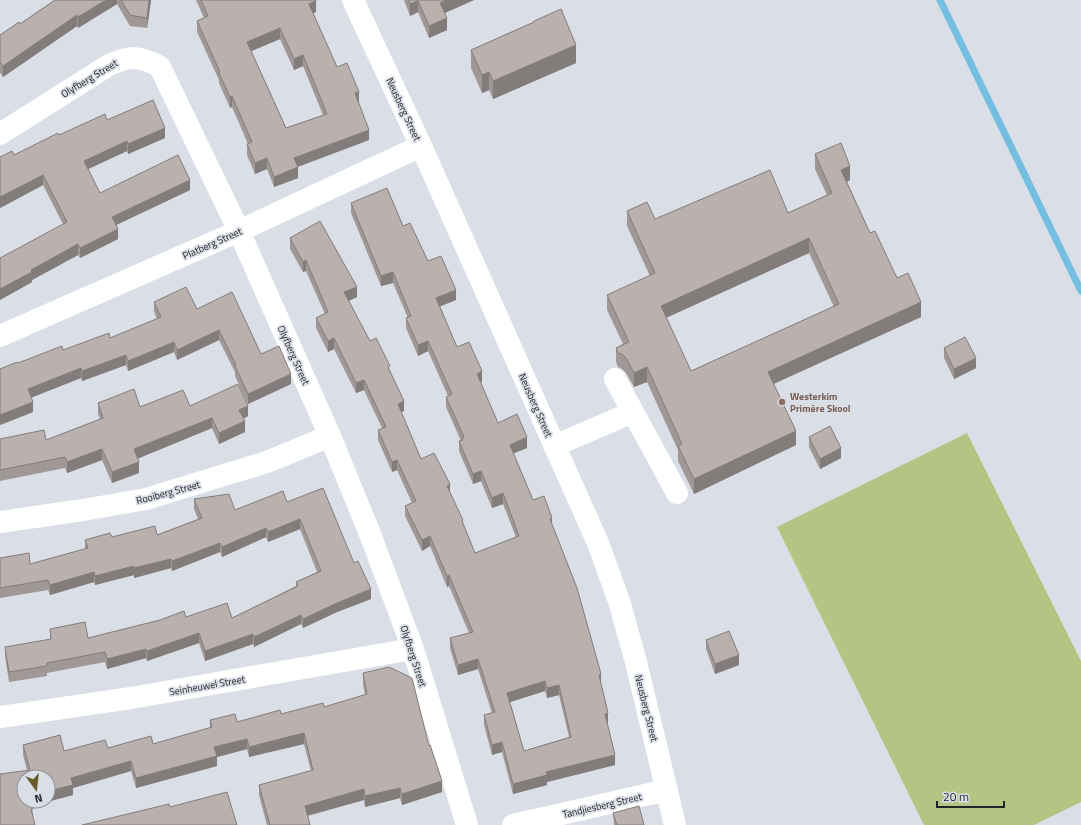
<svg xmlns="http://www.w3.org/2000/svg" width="1081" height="825" viewBox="0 0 1081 825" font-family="'Titillium Web',sans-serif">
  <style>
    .green { fill: #b6c483 }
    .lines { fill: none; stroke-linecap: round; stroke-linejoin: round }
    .stream { stroke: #74bfe1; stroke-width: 7 }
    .minor { stroke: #fff; stroke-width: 22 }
    .wall { fill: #a09896; fill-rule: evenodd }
    .shaded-wall { fill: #827c7a }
    .building { fill: #bab1ae; stroke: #827c7a; fill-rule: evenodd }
    .education-dot { fill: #8d6e63; stroke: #dadee6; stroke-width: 1.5 }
    .labels { text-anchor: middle; stroke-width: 3.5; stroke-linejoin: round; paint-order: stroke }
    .street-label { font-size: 10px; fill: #232528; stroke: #dadee6 }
    .education-label { font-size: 10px; font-weight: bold; fill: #785e54; stroke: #dadee6; text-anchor: start }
  </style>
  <rect width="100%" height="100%" fill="#dadee6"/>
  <!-- green -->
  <path class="green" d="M967 433 1081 661V802L1034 825H924L777 527Z"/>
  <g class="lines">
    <!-- stream -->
    <path class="stream" d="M940 0 1081 291"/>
    <!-- minor -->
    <path class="minor" d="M353 0 421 146 598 543 619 601 636 662 675 825
      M0 134 109 65C130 56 140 55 160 67L239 231 330 436 370 534 413 649 467 825
      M0 336 239 231 421 146
      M615 379 677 493
      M554 446 633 412
      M0 522 83 510 146 499 267 462 330 436
      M0 717 131 698 413 649
      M513 825 667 790"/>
  </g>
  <!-- wall -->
  <path class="wall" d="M55 0H151L147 28 130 26 117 4 78 28 77 26 3 77 0 73V35L20 24Z
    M196 0H316V12L313 13 337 67 359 102 358 103 369 140 298 167V178L274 187 267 169 255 174 247 155V144H248L232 107 230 108 219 83V80L197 32V21L204 18ZM280 39 294 70 303 66 323 115 286 128 251 51Z
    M404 0H474L445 13 447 30 429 38 418 12 410 16Z
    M534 21 576 63 493 99 489 90 482 93 471 68V50L534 22Z
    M107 120 165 138 128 154 127 151 88 169 100 193 190 190 116 225 118 239 80 258 78 255 32 280V282L0 300 63 224 43 185 0 208V157L14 155 59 135Z
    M815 154 850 180 847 182 870 233 897 278 921 317 774 384 796 445 694 494 678 461V450L647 382 634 387 626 373 622 369 618 367 616 362V348L623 344 607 310V295L650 276 627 226V211L655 219 788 213 827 195 815 169ZM809 253 834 307 691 371 666 318Z
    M351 203 403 226 428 261 456 300 440 306 457 347 482 382H480L498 423 527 448 513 453 533 500 552 526 601 683 608 724H607L615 765 547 782V785L513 794 502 752 492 755 484 725V715L492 713 478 669 458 675 450 648V638L469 633 449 586 447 587 430 546 422 551 405 516V506L412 503 397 470 392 472 378 440V430L382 428 364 390 356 393 334 349 328 352 316 328V318L325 314 306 271 303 272 290 249V238L357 297 348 301 370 341 390 372 404 411 401 412 421 459 450 493 475 553 516 537 503 504 492 508 481 481 473 484 459 451V441H461L446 407V397L448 396 428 351 418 356 406 328V318H408L393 283 381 286 351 213ZM545 691 547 698 559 695 569 737 524 751 510 702Z
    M154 302 197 309 261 354 291 384 248 404 235 376V372L219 340 177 360 174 352 128 371 126 365 82 381 81 378 31 397 33 412 0 425V369L63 350 110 338 157 319 154 312Z
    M944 348 976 368 954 379 944 358Z
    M98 403 140 407 190 406 248 416 243 419 245 432 219 444 212 428 137 459 139 473 112 483 102 460 67 473 65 468 0 481V439L46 440 100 419 98 414Z
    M809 437 841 458 820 469 809 447Z
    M194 499 235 510 287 502 354 563 371 599 337 612 303 628 301 624 254 647 253 644 205 661 199 643 147 661 146 658 107 669 105 662 47 673V676L9 682 5 656V647L50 640V629L88 638 186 617 232 618 296 586V582L317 572 300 529 268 542 266 537 222 557 220 552 172 571 171 568 134 578V575L95 585 94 582 50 595 48 590 0 598V558L30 564 85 549V540L112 537 157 535 198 519 194 509Z
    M706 640 739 665 715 674 706 649Z
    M363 673 429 746 442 792 402 805 400 798 365 807 364 800 308 816 310 825H267L259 795V785L311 771 304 744 249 757 247 749 217 757V766L136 788 131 771 73 788V795L32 806 33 816 0 825 27 770 23 755V745L64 751 108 748 153 744 210 728V720L237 722 281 714 324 707 365 695 363 684Z
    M613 813 644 825H614Z"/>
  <!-- shaded-wall -->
  <path class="shaded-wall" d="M106 0H117V4L78 28V17Z
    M149 0H151L147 28V18Z
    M447 0H474L440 15V3Z
    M316 1V12L309 15V4Z
    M418 1V12L410 16V4Z
    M77 15V26L3 77V66Z
    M447 18V30L429 38V26Z
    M280 28V39L247 53V42Z
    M576 45V63L493 99V81Z
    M303 55V66L294 70V59Z
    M489 72V90L482 93V75Z
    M359 92V102L355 104V93Z
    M232 96V107L230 108V97Z
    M165 128V138L128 154V144Z
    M369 130V140L294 168V158Z
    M127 141V151L84 171V161Z
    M267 158V169L255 174V163Z
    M850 166V180L841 184V170Z
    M298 167V178L274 187V177Z
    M43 175V185L0 208V197Z
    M190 180V190L112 227V217Z
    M118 229V239L80 258V248Z
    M809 238V253L661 320V306Z
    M78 244V255L32 280V282L0 300V289L31 270Z
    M306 260V271L303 272V262Z
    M393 272V283L381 286V276Z
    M357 287V297L344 303V292Z
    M456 290V300L436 308V298Z
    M921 302V317L768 386V372Z
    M219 330V340L177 360V350Z
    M334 338V349L328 352V341Z
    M428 341V351L418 356V345Z
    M174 342V352L128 371V361Z
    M126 355V365L82 381V371Z
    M976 358V368L954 379V369Z
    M647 367V382L634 387V373Z
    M81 368V378L28 399V389Z
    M482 371V382L477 384V374Z
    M291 374V384L248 404V394Z
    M364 380V390L356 393V383Z
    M404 401V411L398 414V404Z
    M33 402V412L0 425V415Z
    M248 406V416L239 421V410Z
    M212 418V428L134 460V449Z
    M245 421V432L219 444V433Z
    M796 431V445L694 494V479Z
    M527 437V448L510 455V445Z
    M841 448V458L820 469V459Z
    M102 449V460L67 473V462Z
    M397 460V470L392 472V462Z
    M139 462V473L112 483V472Z
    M481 471V481L473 484V474Z
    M450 484V494L447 486Z
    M503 493V504L492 508V498Z
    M552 518V528L550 519Z
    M300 519V529L268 542V532Z
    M266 528V537L222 557V547Z
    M430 536V546L422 551V540Z
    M220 543V552L172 571V561Z
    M171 559V568L134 578V568Z
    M134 566V575L95 585V576Z
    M94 572V582L50 595V585Z
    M449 575V586L447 587V576Z
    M371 589V599L337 612 303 628V619L337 603Z
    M301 615V624L254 647V637Z
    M199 633V643L147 661V651Z
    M253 634V644L205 661V651Z
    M146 649V658L107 669V659Z
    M739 655V665L715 674V664Z
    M478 659V669L458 675V665Z
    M601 674V685L599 675Z
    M545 681V691L507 703V693Z
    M559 685V695L547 698V688Z
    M608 713V724H605V714Z
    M304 733V744L249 757V747Z
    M247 739V749L217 757V766L136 788V778L214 747Z
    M502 742V752L492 755V745Z
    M615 755V765L547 782V785L513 794V784L546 772Z
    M131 761V771L73 788V795L31 806V801H48V791L71 778Z
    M442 781V792L402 805V794Z
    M400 788V798L365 807V796Z
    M364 789V800L305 816V806Z"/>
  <!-- building -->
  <path class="building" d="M55 0H106L78 17 77 15 3 66 0 62V35L19 22 20 24Z
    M121 0H149L147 18 130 15Z
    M201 0H316V1L309 4 337 67 347 63 359 92 355 93 369 130 294 158 298 167 274 177 267 158 255 163 247 144 252 142 232 96 230 97 219 73 220 72 197 21 208 16ZM280 28 294 59 303 55 327 114 286 128 247 42Z
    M409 0H447L440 3 447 18 429 26 418 1 410 4Z
    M561 9 576 45 493 81 489 72 482 75 471 50 534 22V21Z
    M153 100 165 128 128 144 127 141 84 161 100 193 178 155 190 180 112 217 118 229 80 248 78 244 31 270 32 272 0 289V258L67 222 43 175 0 197V157L12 151 14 155 58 133 59 135 105 114 107 120Z
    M841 143 850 166 841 170 870 233 875 231 897 278 908 273 921 302 768 372 796 431 694 479 678 446 682 444 647 367 634 373 626 358 622 354 618 353 616 348 629 342 607 295 655 273 627 211 647 202 655 219 770 170 788 213 832 193 815 154ZM809 238 839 304 691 371 661 306Z
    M387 188 403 226 410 223 428 261 441 256 456 290 436 298 457 347 469 342 482 371 477 374 498 423 517 414 527 437 510 445 533 500 544 496 552 518 550 519 577 588 601 674 599 675 608 713 605 714 615 755 546 772 547 775 513 784 502 742 492 745 484 715 495 712 478 659 458 665 450 638 473 632 449 575 447 576 430 536 422 540 405 506 416 501 397 460 392 462 378 430 386 427 364 380 356 383 334 338 328 341 316 318 328 312 306 260 303 262 290 238 320 221 357 287 344 292 370 341 376 338 390 366 388 367 404 401 398 404 421 459 434 453 450 484 447 486 463 520 462 521 475 553 519 536 503 493 492 498 481 471 473 474 459 441 463 440 462 438 464 437 446 397 452 394 428 341 418 345 406 318 411 316 393 272 381 276 351 203ZM545 681 547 688 559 685 571 737 524 751 507 693Z
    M186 287 197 309 232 292 261 354 279 346 291 374 248 394 235 366 236 365 219 330 177 350 174 342 128 361 126 355 82 371 81 368 28 389 33 402 0 415V369L17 362 18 363 62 346 63 350 109 333 110 338 161 317 154 302Z
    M965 337 976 358 954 369 944 348Z
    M238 384 248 406 239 410 245 421 219 433 212 418 134 449 139 462 112 472 102 449 67 462 65 457 0 470V439L44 430 46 440 103 418 98 403 134 389 140 407 183 390 190 406Z
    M830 426 841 448 820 459 809 437Z
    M323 488 354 563 358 561 371 589 337 603 303 619 301 615 254 637 253 634 205 651 199 633 147 651 146 649 107 659 105 652 47 663V666L9 672 5 647 51 639 50 629 85 622 88 638 160 620 184 611 186 617 227 603 232 618 298 586 296 582 321 571 300 519 268 532 266 528 222 547 220 543 172 561 171 559 134 568V566L95 576 94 572 50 585 48 580 0 588V558L29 553 30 564 88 548 85 540 110 533 112 537 155 526 157 535 202 518 194 499 229 494 235 510 283 491 287 502Z
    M729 631 739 655 715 664 706 640Z
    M389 667 412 678 429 746 430 745 442 781 402 794 400 788 365 796 364 789 305 806 310 825H270L259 785 313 770 304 733 249 747 247 739 214 747 217 756 136 778 131 761 71 778 73 785 48 791V777H24V801H32L33 809H31L35 825H0V774L30 770 23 745 60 735 64 751 105 740 108 748 151 736 153 744 212 727 210 720 235 714 237 722 280 710 281 714 323 703 324 707 367 694 363 673Z
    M227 792 237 825H82L169 804 170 807Z
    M639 806 644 825H617L613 813Z"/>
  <!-- markers -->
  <circle class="education-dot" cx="782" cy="402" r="4"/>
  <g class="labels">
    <!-- street labels -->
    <g class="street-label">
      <text transform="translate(89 78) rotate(-31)" y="4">Olyfberg Street</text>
      <text transform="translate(404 109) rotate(65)" y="4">Neusberg Street</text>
      <text transform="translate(212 243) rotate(-24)" y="4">Platberg Street</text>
      <text transform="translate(294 355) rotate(66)" y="4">Olyfberg Street</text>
      <text transform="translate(536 405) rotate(66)" y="4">Neusberg Street</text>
      <text transform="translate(168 492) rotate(-15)" y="4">Rooiberg Street</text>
      <text transform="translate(414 656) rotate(72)" y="4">Olyfberg Street</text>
      <text transform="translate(207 685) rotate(-10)" y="4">Seinheuwel Street</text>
      <text transform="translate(647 708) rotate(76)" y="4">Neusberg Street</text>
      <text transform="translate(602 805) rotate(-13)" y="4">Tandjiesberg Street</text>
    </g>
    <!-- education labels -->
    <g class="education-label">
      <text x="790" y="400">Westerkim<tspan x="790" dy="12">Primêre Skool</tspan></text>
    </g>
  </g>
  <!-- north arrow -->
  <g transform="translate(36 789) rotate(165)"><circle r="19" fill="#dadee6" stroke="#91949a"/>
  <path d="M0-3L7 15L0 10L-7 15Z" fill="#665c29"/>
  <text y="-6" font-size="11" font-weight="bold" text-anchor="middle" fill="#232528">N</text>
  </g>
  <!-- scale -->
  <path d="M937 801v6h67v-6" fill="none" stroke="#232528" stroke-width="2"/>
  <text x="943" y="801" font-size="12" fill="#232528" stroke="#dadee6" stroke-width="3" paint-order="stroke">20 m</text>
</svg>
